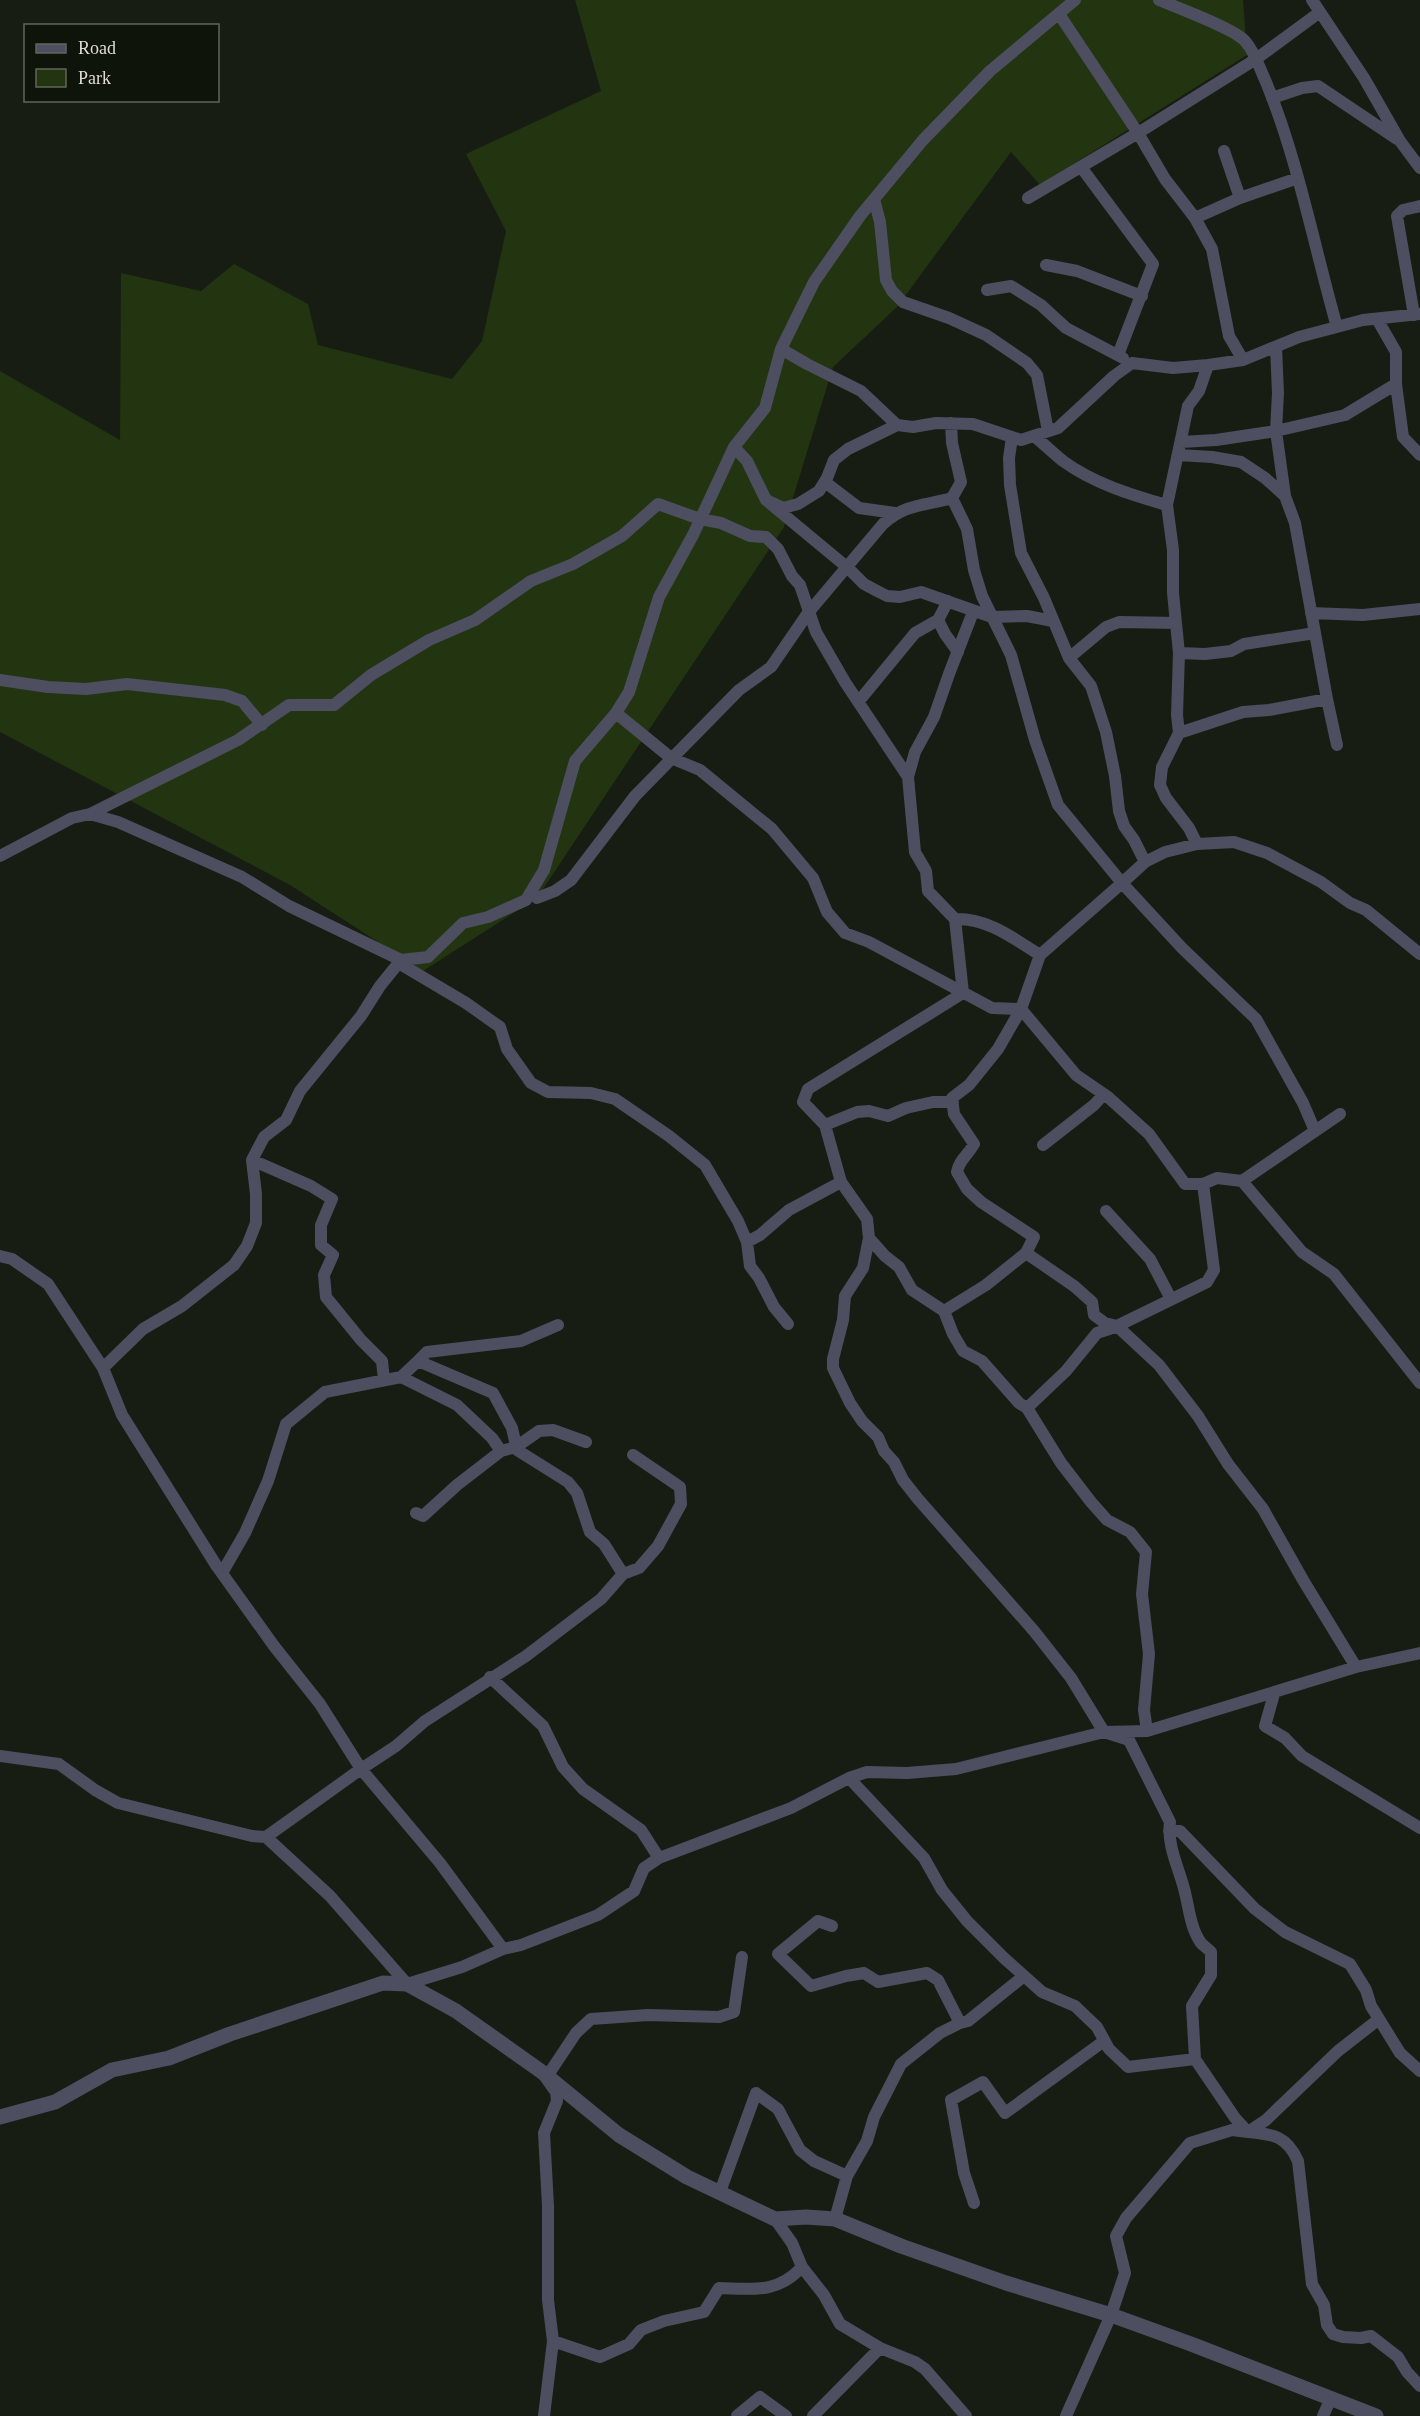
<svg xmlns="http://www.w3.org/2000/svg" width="1420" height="2416" viewBox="0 0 1420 2416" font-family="Georgia,serif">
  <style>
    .green { fill: #223410 }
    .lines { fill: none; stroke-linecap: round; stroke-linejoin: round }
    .minor { stroke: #4e4e61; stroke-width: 12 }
    .tertiary { stroke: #4e4e61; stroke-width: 15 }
  </style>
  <rect width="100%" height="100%" fill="#171d13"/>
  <!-- green -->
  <path class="green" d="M575 0H1243L1247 55 1040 185 1011 152 897 307 833 367 784 527 537 898 423 971 290 885 0 732V371L120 440 121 273 201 291 234 264 308 304 318 345 452 379 482 341 506 231 466 154 601 91Z"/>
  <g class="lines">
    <!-- minor -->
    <path class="minor" d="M1159 0C1176 7 1235 29 1245 41 1255 52 1260 69 1266 82 1298 160 1314 246 1337 327
      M1312 0 1364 78 1400 141 1420 168
      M1059 14 1138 133 1165 179 1195 218 1212 249 1229 336 1243 360
      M1272 98 1302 88 1318 86 1397 139
      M1224 151 1240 198
      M1081 167 1153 264 1118 355
      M1028 198 1138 133 1256 59 1320 12
      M874 199 880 222 886 280 892 291 903 302 949 318 986 335 1027 363 1037 375 1048 431
      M1195 218 1240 198 1298 178
      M1046 265 1077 271 1142 296
      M987 290 1011 286 1041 305 1066 328 1123 358
      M1414 315 1397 216 1403 210 1420 206
      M1377 319 1396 352V384L1403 437 1420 455
      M1276 347 1278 393 1276 431 1285 496
      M781 349 807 364 861 391 897 425
      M951 423 952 443 961 482 952 498
      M1034 436C1044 444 1053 453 1063 461 1093 483 1131 495 1167 505
      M1012 437 1009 458 1010 485 1021 553 1044 598 1069 658 1091 686 1106 732 1115 776 1119 811 1124 826 1134 840 1145 862
      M1181 442 1216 440 1276 431 1345 415 1396 384
      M734 447 747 461 766 500 848 568 864 584 879 592 887 596 900 597 921 592 992 617 1027 616 1053 621
      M1178 455 1212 457 1241 462 1265 478 1285 496 1295 523 1327 699
      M825 482 859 508 895 513
      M766 500 783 508 798 504 819 491 827 478 834 460 848 449 897 425 913 427 936 423 973 424 1021 440 1058 428 1114 376 1132 363 1173 368 1208 365
      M948 601 938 620 945 634 958 652
      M1311 613 1363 615 1420 609
      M1179 653 1205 654 1231 651 1244 644 1315 633
      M1069 658 1106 627 1119 622 1176 623
      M0 680 48 687 86 689 127 684 225 695 242 701 262 725
      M859 701 915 633 938 620
      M616 713 671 758 700 770 772 829 813 878 827 912 845 933 869 942 992 1008 1021 1009 1076 1075 1108 1097 1149 1134 1185 1184H1203L1217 1178 1242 1181 1302 1252 1334 1274 1420 1383
      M1179 733 1243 712 1269 710 1327 699 1337 745
      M908 777 915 752 934 717 949 674 973 612
      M90 814 238 740 289 705H334L371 675 429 640 475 620 531 581 573 564 622 536 658 504 700 519 721 523 750 536 766 537 778 549 792 576 800 585 816 632 845 682 908 777 915 852 926 871 928 891 955 919 963 993 808 1089 803 1102 825 1125 841 1182 867 1219 869 1238 885 1256 899 1267 912 1290 944 1311 953 1334 963 1351 982 1361 1019 1403 1027 1408
      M1197 844 1189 828 1166 798 1160 785 1162 767 1179 733 1177 715 1179 653 1173 593V550L1167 505 1188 406 1199 391 1208 365 1243 360 1299 337 1363 320 1420 314
      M0 856 72 818 90 814 118 822 242 877 289 906 401 960 402 965 466 1003 500 1027 507 1049 531 1083 548 1092 591 1093 615 1099 669 1136 705 1165 738 1221 747 1242 750 1266 759 1278 774 1307 788 1324
      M537 898 555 891 571 880 635 796 739 690 771 667 808 613 883 524C906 503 925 506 952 498L967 529 974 570 982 596 1011 655 1035 740 1058 805 1122 883 1040 955 1021 1009 998 1049 969 1085 952 1098 954 1114 974 1144C968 1155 959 1160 957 1172L967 1189 981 1202 1034 1237 1026 1253 1074 1286 1092 1302 1094 1315 1105 1323 1117 1326 1159 1365 1198 1416 1228 1464 1263 1509 1303 1580 1356 1667
      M955 919C988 918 1013 938 1040 955
      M825 1125 857 1112 869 1111 888 1116 906 1108 933 1102H953
      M1315 1131 1303 1103 1256 1019 1182 948 1122 883 1145 862 1165 852 1197 844 1234 842 1267 853 1321 882 1350 903 1366 910 1420 954
      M1043 1145 1094 1105 1104 1094
      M252 1160 311 1186 332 1199 321 1225V1245L333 1255 324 1275 326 1297 361 1340 382 1361 384 1380
      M1242 1181 1340 1114
      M1106 1211 1150 1259 1171 1299
      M869 1238 863 1268 845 1296 843 1320 833 1359V1368L850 1403 862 1421 878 1437 884 1451 894 1462 903 1480 918 1499 1034 1631 1071 1678 1104 1732 1129 1740 1170 1822C1167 1844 1177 1864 1183 1885 1189 1904 1189 1926 1201 1943 1204 1946 1208 1949 1211 1952V1975L1192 2006 1195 2059 1235 2118 1248 2132C1273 2134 1287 2136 1298 2161L1312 2284 1324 2305 1327 2325 1333 2334 1343 2337 1361 2338 1371 2336 1398 2357 1407 2372 1420 2386
      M747 1242 760 1235 789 1210 841 1182
      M0 1256 12 1259 48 1284 103 1368 122 1415 216 1565 274 1646 320 1704 361 1769 396 1746 425 1721 526 1656 601 1599 623 1574 639 1568 658 1546 681 1504 680 1487 633 1455
      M944 1311 986 1285 1026 1253
      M418 1361 427 1352 521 1341 558 1325
      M103 1368 143 1329 182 1306 234 1265 247 1246 256 1223V1194L252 1160 264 1137 286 1120 300 1091 361 1016 380 986 401 960 428 957 463 923 488 917 526 900 544 870 575 761 616 713 629 692 659 597 693 535 734 447 765 408 781 349 814 282 860 216 923 140 990 71 1075 0
      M401 1377 418 1361 493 1393 512 1428 517 1450 568 1482 577 1493 590 1532 604 1544 623 1574
      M416 1513 423 1516 457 1485 501 1451
      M222 1573 245 1533 268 1481 286 1424 325 1392 401 1377 457 1405 492 1438 501 1451 516 1447 539 1431 553 1430 586 1442
      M490 1677 543 1726 563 1767 583 1789 641 1830 659 1858
      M1274 1694 1265 1726 1285 1738 1302 1756 1420 1828
      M1147 1731 1144 1710 1149 1654 1142 1594 1146 1552 1130 1532 1107 1520 1091 1502 1061 1463 1027 1408 1066 1371 1097 1333 1115 1327 1207 1282 1214 1270 1203 1184
      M0 1756 59 1764 95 1790 118 1803 252 1836 266 1837 330 1896 407 1984 462 1967 503 1949 521 1945 598 1915 634 1891 644 1868 659 1858 791 1808 849 1778 867 1772 907 1773 956 1769 1104 1732 1147 1731 1356 1667 1420 1653
      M849 1778 924 1858 942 1890 967 1921 1004 1958 1042 1992 1075 2006 1097 2027 1109 2049 1128 2067 1195 2059
      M1169 1831H1180L1255 1909 1285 1932 1350 1964 1366 1990 1371 2006 1400 2053 1420 2071
      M266 1837 361 1769 440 1863 503 1949
      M832 1926 818 1921 778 1954 811 1986 846 1976 864 1973 878 1982 927 1973 938 1980 960 2023
      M720 2192 756 2093 778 2109 800 2150 814 2161 847 2176
      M974 2203 964 2173 951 2100 983 2082 1005 2113 1104 2041
      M775 2219 792 2243 802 2267 824 2295 840 2324 880 2348 915 2362 925 2369 966 2416
      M835 2219 847 2176 867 2141 874 2117 901 2064 940 2033 960 2023 968 2021 1024 1976
      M553 2341 600 2357 629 2344 641 2330 664 2321 704 2312 719 2288C753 2289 777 2294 802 2267
      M544 2416 553 2341 548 2300V2206L544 2133 557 2101 556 2092 546 2078 576 2033 591 2019 648 2015 719 2017 734 2012 742 1957
      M737 2416 760 2397 786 2416
      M813 2416 880 2348
      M1066 2416 1111 2315 1125 2273 1116 2236 1126 2218 1190 2143 1232 2130 1248 2132 1266 2120 1338 2051 1379 2019
      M1323 2416 1331 2398"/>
    <!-- tertiary -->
    <path class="tertiary" d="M0 2117 55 2102 112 2070 169 2058 230 2034 383 1983 407 1984 456 2011 542 2072 619 2135 687 2177 775 2219 806 2217 835 2219 901 2246 1006 2283 1111 2315 1191 2344 1376 2416"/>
  </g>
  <!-- legend -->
  <rect x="24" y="24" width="195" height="78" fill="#0e140a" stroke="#60655c" stroke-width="1.5"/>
  <rect x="36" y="44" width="30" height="9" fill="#4e4e61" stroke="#60655c" stroke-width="1.5"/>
  <text x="78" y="54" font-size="18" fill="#daded7">Road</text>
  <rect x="36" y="69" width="30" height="18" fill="#223410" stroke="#60655c" stroke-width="1.5"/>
  <text x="78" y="84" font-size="18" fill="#daded7">Park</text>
</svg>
